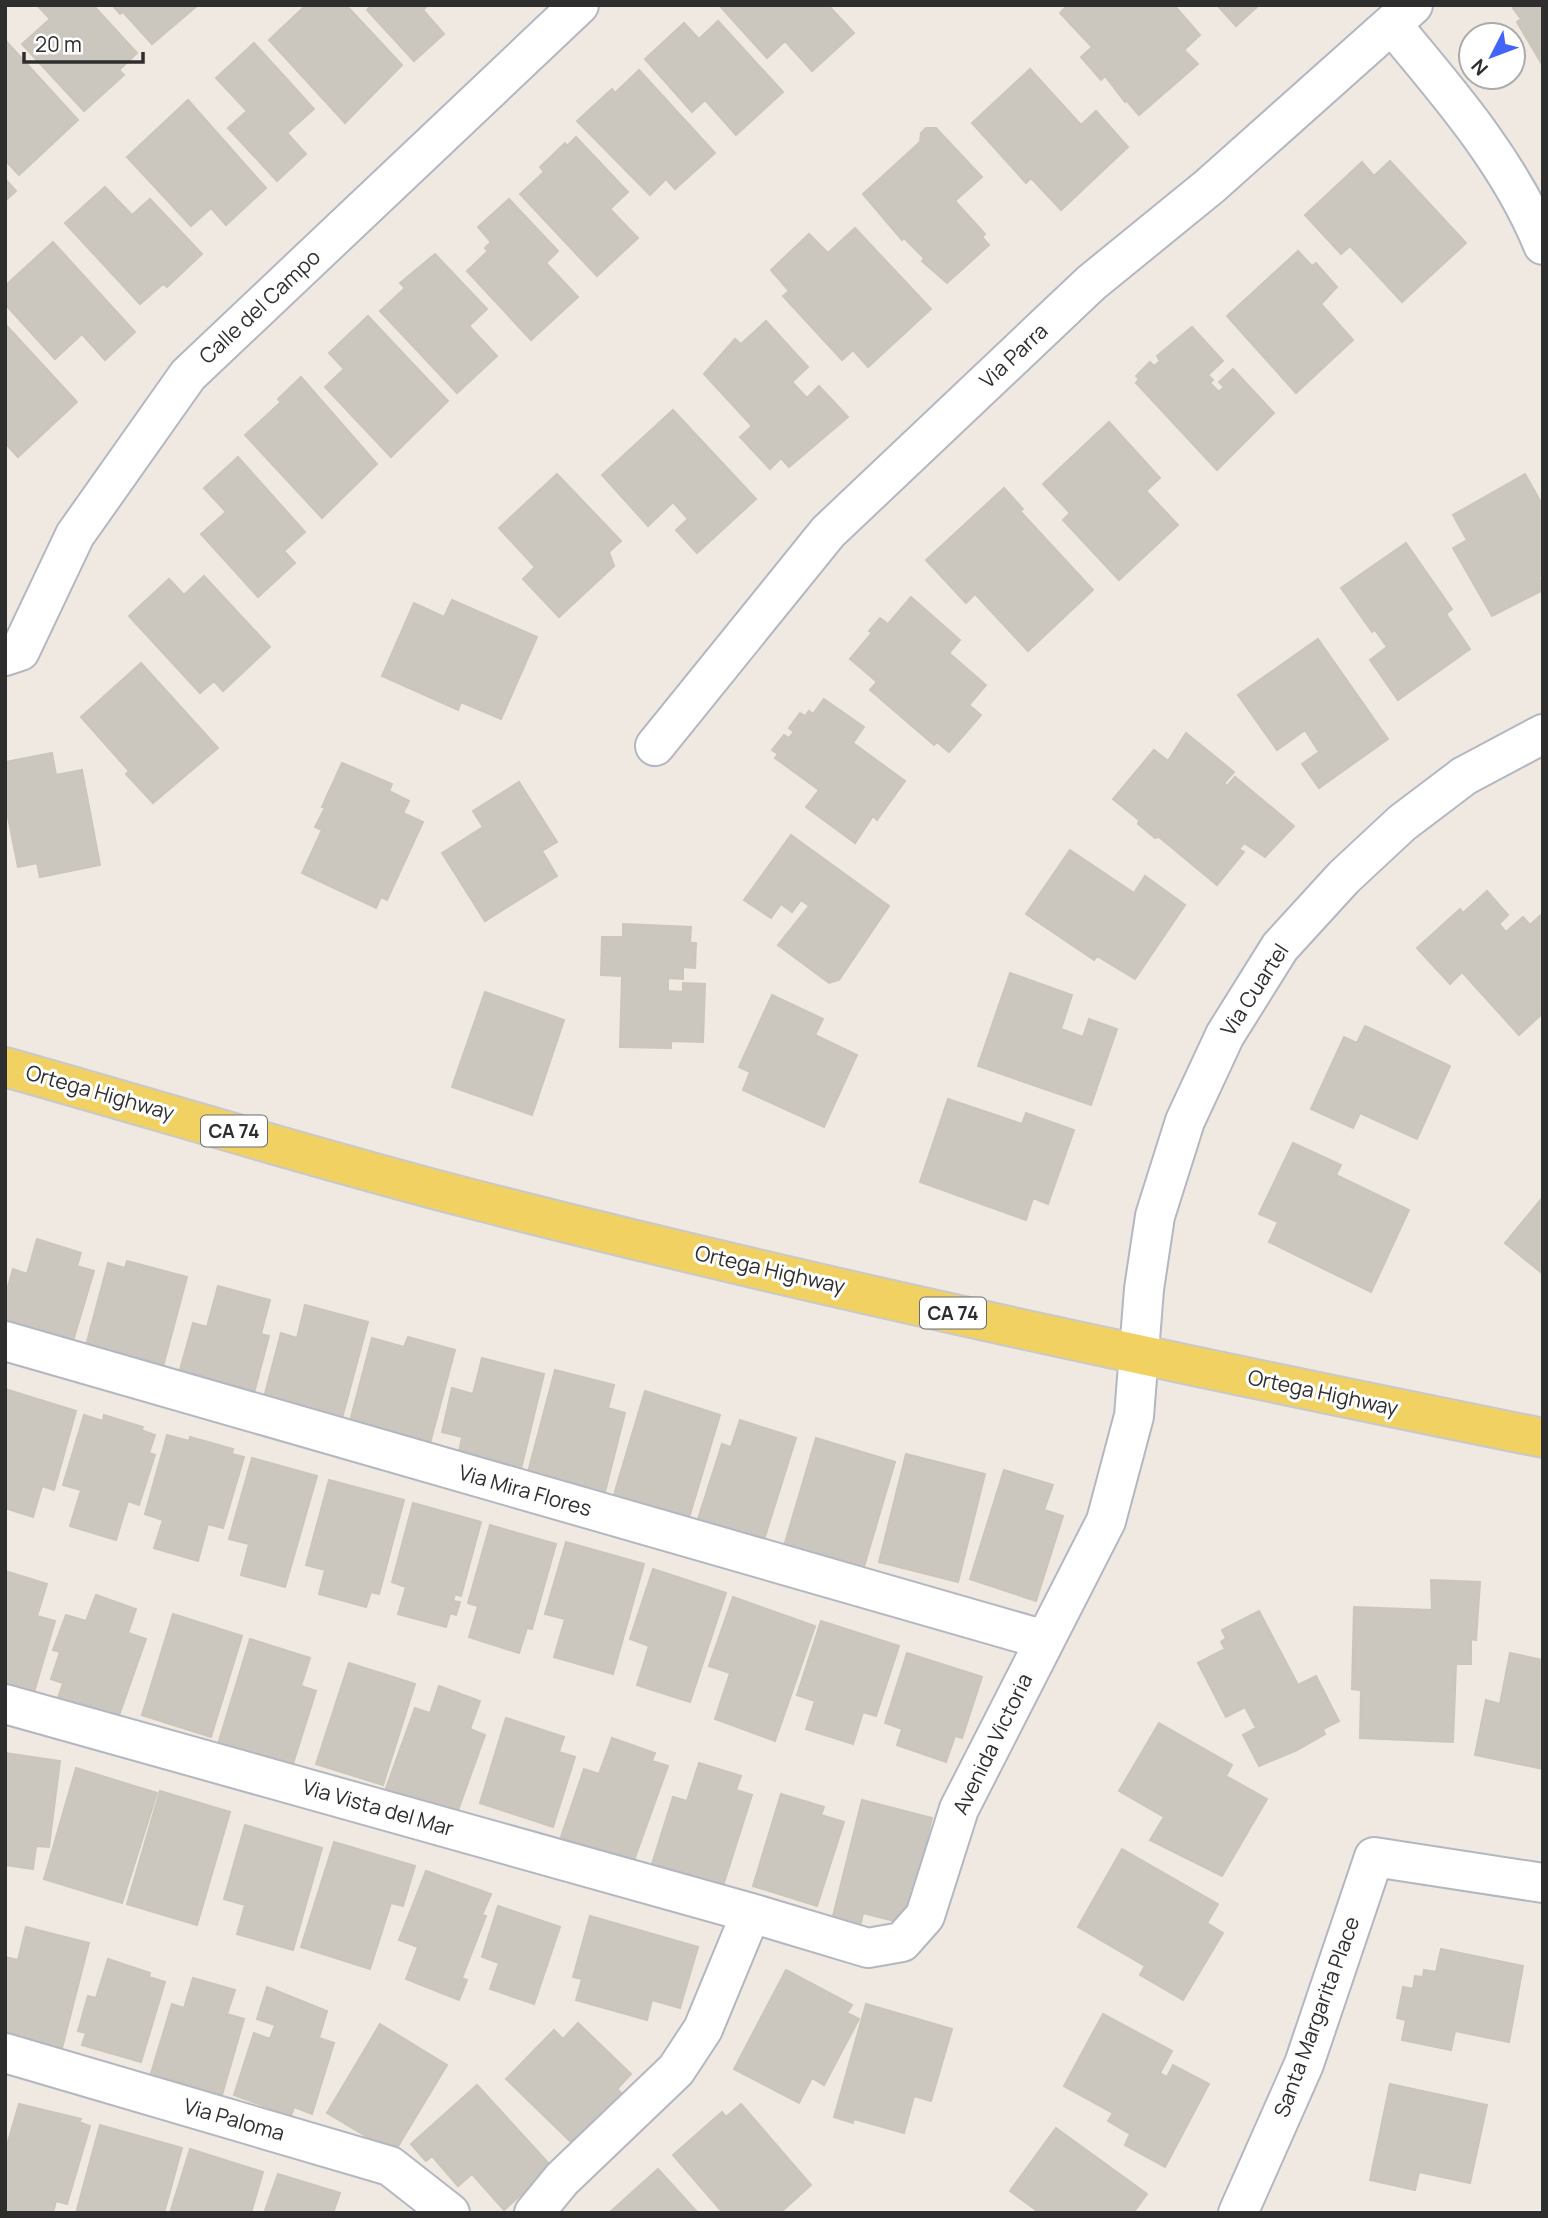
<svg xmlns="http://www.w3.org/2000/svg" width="1548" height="2218" viewBox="0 0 1548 2218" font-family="Manrope,sans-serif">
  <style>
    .building { fill: #cbc7bf; stroke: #cbc5ba; stroke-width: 2 }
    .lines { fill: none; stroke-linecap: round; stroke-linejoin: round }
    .minor-casing { stroke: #b4b7c1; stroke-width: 42 }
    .major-casing { stroke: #c9c9c9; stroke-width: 42 }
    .minor { stroke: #fff; stroke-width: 38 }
    .major { stroke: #f2d163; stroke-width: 38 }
    .labels { text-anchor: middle; stroke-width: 6; stroke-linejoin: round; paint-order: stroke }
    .shield { fill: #fff; stroke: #6d6d6d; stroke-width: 2 }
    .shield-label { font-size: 19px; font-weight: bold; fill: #2e2e2e }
    .street-label { font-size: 21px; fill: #2e2e2e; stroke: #fff }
  </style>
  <rect width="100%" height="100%" fill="#efe9e1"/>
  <!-- building -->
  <path class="building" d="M37 5H93L137 53 119 70 124 75 84 111 22 44 50 19Z
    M112 5H198L152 44 123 12 120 14Z
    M306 5H346L402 65 345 123 269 40Z
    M372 5H428L423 10 444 34 414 61 367 10Z
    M719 5H828L854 33 812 71 785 41 767 58Z
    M1068 5H1174L1200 35 1184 50 1198 64 1139 115 1126 100 1125 102 1105 76 1101 80 1081 57 1092 47 1060 13Z
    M1217 5H1259L1236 26Z
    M1516 5H1543V66L1517 22 1521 19 1513 8Z
    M718 21 783 92 736 135 705 100 692 112 645 59 684 23 699 39Z
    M5 40 78 120 19 175 5 160Z
    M254 43 314 109 287 133 306 154 277 181 228 128 247 111 216 78Z
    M1030 69 1081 125 1096 111 1128 147 1061 210 1031 178 1026 183 972 123Z
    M639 70 715 153 675 189 666 179 650 195 577 121 612 89 615 93Z
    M188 100 266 188 226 225 211 208 191 226 127 157Z
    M926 128H936L982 177 955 201 985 234 982 237 989 245 947 283 922 261 924 258 904 238 902 240 863 194 920 142 921 133Z
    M576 137 628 192 610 209 638 238 597 276 520 194 544 172 540 167 565 143 567 146Z
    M1390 161 1466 243 1402 302 1350 246 1341 254 1305 215 1362 162 1374 176Z
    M5 179 16 191 5 201Z
    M105 187 132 215 150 199 202 254 167 287 163 284 140 304 65 223Z
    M509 199 558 251 546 263 578 297 531 340 467 271 488 251 485 248 491 242 478 227Z
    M855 228 931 309 868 367 853 350 842 360 783 296 789 291 771 270 809 234 828 253Z
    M53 242 135 332 105 360 82 334 55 359 5 304V286Z
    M1298 251 1312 266 1316 263 1337 287 1321 304 1353 340 1296 393 1227 316Z
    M435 254 487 309 469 326 497 356 457 393 380 311 405 288 400 283Z
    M368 316 448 401 391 457 325 387 344 369 329 353Z
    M766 321 808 367 792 382 807 398 819 386 848 417 789 467 781 458 770 469 740 437 752 426 704 374 735 339 741 344Z
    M5 324 77 402 18 457 5 443Z
    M1192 327 1223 361 1208 375 1213 380 1210 383 1219 392 1224 387 1219 382 1233 369 1274 413 1217 470 1136 383 1139 379 1136 376 1150 362 1154 366 1160 361 1157 356Z
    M301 377 377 464 322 518 245 435 281 402 278 399Z
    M673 410 756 499 697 553 676 530 688 519 673 502 648 526 602 475Z
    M1109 422 1160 478 1146 491 1178 525 1119 580 1063 520 1070 513 1043 484Z
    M238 457 305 532 284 551 295 563 258 597 201 534 226 512 204 488Z
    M557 474 621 541 609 552 614 566 559 617 523 579 535 567 499 528Z
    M1525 474 1543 506V575L1539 577 1543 590 1492 616 1453 548 1467 540 1453 515Z
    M1004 488 1023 509 1020 511 1093 590 1028 651 975 594 966 603 926 560Z
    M1406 543 1452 609 1446 614 1470 649 1398 700 1370 660 1387 647 1375 630 1372 632 1341 588Z
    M204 576 270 647 223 691 214 681 200 693 129 616 169 579 184 595Z
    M911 597 960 640 949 653 986 685 969 705 981 715 949 752 937 742 934 745 870 690 877 682 850 659 872 633 869 631 880 618 888 624Z
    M452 600 537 637 501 719 461 702 458 710 382 676 414 603 444 617Z
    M1318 639 1388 739 1319 788 1302 764 1319 752 1305 730 1277 750 1238 695Z
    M141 663 218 748 153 803 126 774 129 771 81 717Z
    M824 699 864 727 853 743 905 781 877 820 873 816 855 843 806 807 819 790 775 758 778 754 772 750 784 735 789 738 794 732 789 728 800 713 805 716 809 711 813 714Z
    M1186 733 1234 772 1224 783 1227 786 1235 777 1294 826 1265 857 1244 843 1239 849 1244 852 1217 885 1159 837 1155 838 1138 824 1139 820 1113 799 1154 750 1168 761Z
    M52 753 56 775 82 770 100 865 40 877 37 863 18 867 5 802V762Z
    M342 763 392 784 389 791 409 801 403 813 423 822 387 900 381 897 376 908 302 873 322 830 315 827 325 808 322 807Z
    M519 782 557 842 542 851 557 876 485 921 442 853 483 827 473 811Z
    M791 835 889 906 839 980 829 983 778 945 809 906 801 900 792 912 781 904 771 918 744 900Z
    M1070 850 1134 893 1145 876 1185 905 1135 979 1097 956 1094 960 1026 914Z
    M1487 891 1508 915 1499 924 1506 932 1523 917 1530 925 1541 915 1543 917V1013L1519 1035 1462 972 1450 984 1417 948 1460 909 1463 913Z
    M623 924 691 927 690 943H696L695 968 683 967V979L668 978V991L683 992V983L705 984 703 1042 671 1041V1048L620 1047 622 976 601 975 602 937H623Z
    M1010 973 1072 995 1061 1029 1083 1037 1089 1019 1117 1029 1091 1105 978 1066Z
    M485 992 564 1020 532 1115 452 1087Z
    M772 995 823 1019 815 1035 857 1055 824 1127 743 1090 750 1072 739 1067Z
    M1365 1026 1450 1066 1417 1139 1360 1113 1353 1128 1311 1109 1344 1037 1357 1043Z
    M948 1099 1022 1124 1026 1113 1074 1130 1048 1204 1033 1198 1026 1220 920 1182Z
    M1293 1143 1341 1165 1336 1175 1409 1210 1371 1292 1269 1242 1278 1222 1259 1214Z
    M1543 1197V1274L1505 1243Z
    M37 1239 81 1253 77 1266 94 1271 73 1341 5 1323V1297L13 1269 27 1274Z
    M127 1261 187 1277 161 1374 84 1353 108 1263 125 1268Z
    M218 1286 270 1300 261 1334 269 1336 254 1393 178 1377 193 1323 207 1327Z
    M305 1305 368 1322 341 1422 263 1401 281 1333 297 1338Z
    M408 1337 455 1350 429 1447 349 1425 372 1338 404 1347Z
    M482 1358 544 1374 521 1469 458 1457 462 1437 442 1432 452 1388 473 1394Z
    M555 1370 614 1385 608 1408 625 1413 605 1492 528 1472Z
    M5 1389 76 1411 54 1490 42 1486 33 1517 5 1508Z
    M645 1391 720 1415 688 1521 613 1498Z
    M84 1415 103 1421 104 1415 143 1427 141 1430 155 1435 149 1453 155 1455 139 1505 128 1501 116 1540 70 1526 81 1490 63 1485Z
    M740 1420 796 1438 763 1543 697 1522 722 1444 731 1447Z
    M167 1435 189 1441 190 1437 233 1449 232 1454 244 1457 223 1528 208 1524 198 1561 154 1548 163 1520 145 1514Z
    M816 1438 895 1462 863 1570 784 1546Z
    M906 1454 985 1474 958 1582 879 1562Z
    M252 1458 317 1476 285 1587 241 1575 249 1544 229 1539Z
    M1004 1470 1053 1485 1044 1510 1063 1516 1036 1601 970 1579Z
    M329 1480 404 1500 379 1594 371 1592 366 1607 319 1594 325 1570 306 1565Z
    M413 1503 481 1522 461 1596 455 1594 453 1601 460 1602 456 1615 450 1613 446 1627 398 1614 406 1587 392 1582Z
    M490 1525 556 1544 532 1629 527 1628 519 1653 469 1637 478 1606 468 1603Z
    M566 1542 644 1564 613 1674 554 1657 565 1619 545 1614Z
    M653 1569 726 1593 690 1702 637 1685 649 1646 630 1639Z
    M5 1571 47 1584 37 1616 55 1621 33 1696 5 1687Z
    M1431 1580 1480 1582 1476 1640 1471 1639V1664H1456L1453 1742 1360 1738 1361 1690 1352 1689 1354 1607 1432 1610Z
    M96 1595 136 1609 128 1633 146 1639 117 1721 57 1701 63 1683 51 1679 60 1652 53 1650 66 1615 86 1621Z
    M733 1597 815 1626 775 1741 715 1719 730 1673 709 1666Z
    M1259 1611 1298 1685 1316 1676 1339 1721 1323 1729 1325 1734 1297 1750 1259 1766 1243 1735 1256 1728 1245 1707 1226 1717 1198 1663 1225 1649 1221 1642 1226 1638 1222 1630Z
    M173 1614 242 1636 211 1737 142 1715Z
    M821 1621 899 1646 876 1716 863 1712 853 1744 806 1729 815 1701 797 1695Z
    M250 1639 310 1658 301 1686 316 1691 292 1767 218 1744Z
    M907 1653 982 1677 962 1738 955 1736 946 1762 897 1745 902 1729 885 1723Z
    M1510 1653 1543 1660V1769L1475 1755 1486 1700 1500 1704Z
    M349 1663 415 1684 383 1785 316 1764Z
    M439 1686 480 1701 470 1729 485 1735 456 1816 385 1791 415 1708 430 1713Z
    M506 1718 564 1737 559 1752 575 1757 553 1827 480 1803Z
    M1159 1723 1232 1765 1226 1776 1267 1799 1222 1876 1150 1840 1164 1817 1119 1791Z
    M612 1738 655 1753 652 1761 668 1766 633 1863 561 1837 584 1769 599 1774Z
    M5 1753 60 1761 49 1847 36 1846 33 1869 5 1865Z
    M699 1763 741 1776 736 1790 752 1795 722 1889 651 1867 673 1797 687 1801Z
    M76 1768 157 1793 122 1903 44 1879Z
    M160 1791 230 1812 197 1925 127 1904Z
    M781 1794 824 1807 821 1815 844 1822 817 1906 753 1886Z
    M862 1800 932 1818 906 1924 863 1913 860 1927 832 1920Z
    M245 1825 322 1848 293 1950 237 1934 245 1905 224 1899Z
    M334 1842 415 1866 403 1906 391 1903 370 1969 301 1947Z
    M1122 1849 1218 1904 1207 1923 1223 1933 1183 2000 1140 1975 1145 1966 1078 1927Z
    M426 1871 491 1894 482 1915 486 1916 462 1978 467 1980 459 2000 406 1979 418 1947 399 1940Z
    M498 1906 560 1927 534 2004 490 1989 499 1963 482 1957Z
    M590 1916 698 1947 680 2008 652 2000 647 2020 576 2000 582 1979 573 1977Z
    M26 1927 89 1943 61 2052 5 2038V1957L18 1960Z
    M1441 1949 1523 1966 1509 2042 1455 2031 1451 2050 1402 2040 1406 2020 1397 2018 1403 1987 1413 1989 1415 1976 1423 1977 1424 1970 1436 1972Z
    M108 1959 150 1973 149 1977 165 1982 141 2062 82 2045 86 2033 78 2031 88 1996 96 1998Z
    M786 1970 852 2005 847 2013 859 2019 824 2085 812 2078 799 2103 734 2069Z
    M193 1978 235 1990 227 2014 244 2019 222 2095 151 2073 172 2004 184 2008Z
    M267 1987 327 2011 319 2038 334 2043 312 2114 294 2107 291 2116 234 2095 254 2033 270 2039 275 2025 257 2019Z
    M866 2004 952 2029 931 2101 914 2096 904 2133 854 2119 853 2123 834 2117Z
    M1103 2014 1172 2051 1160 2073 1167 2077 1173 2065 1209 2084 1165 2167 1125 2145 1130 2134 1108 2121 1113 2113 1064 2086Z
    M578 2023 631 2074 617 2089 625 2097 594 2129 588 2124 571 2142 506 2079 554 2030 563 2039Z
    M380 2024 447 2065 394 2153 327 2113Z
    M1390 2084 1487 2105 1470 2183 1419 2172 1415 2190 1370 2180Z
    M477 2085 552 2167 504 2210 472 2174 458 2186 432 2156 426 2161 411 2144Z
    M19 2104 81 2119 79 2122 90 2126 67 2204 56 2201 53 2213H5V2152Z
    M741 2104 811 2185 780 2213H723L673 2155 722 2112 726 2117Z
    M100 2125 182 2148 164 2213H76Z
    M1056 2128 1147 2194 1133 2213H1040L1010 2191Z
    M190 2149 263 2172 251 2213H170Z
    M658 2169 698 2213H609Z
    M278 2174 340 2193 333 2213H264Z"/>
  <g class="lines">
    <defs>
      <path id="minor" d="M1392 25C1448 92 1510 163 1543 245
        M5 656 20 651 75 535 188 375 579 5
        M655 746 828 532 1091 283 1210 186 1413 5
        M5 1341 1045 1640
        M5 1704 751 1913 868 1948 902 1942 925 1916 959 1809 1106 1521 1134 1416 1144 1289 1155 1216 1185 1121 1225 1035 1280 947 1344 877 1402 823 1464 776 1543 734
        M5 2053 390 2166 450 2213
        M534 2213 562 2179 676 2070 703 2029 751 1913
        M1238 2213 1304 2064 1374 1857 1543 1883"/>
      <path id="major" d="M5 1067C158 1110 310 1157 464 1197 821 1289 1182 1365 1543 1438"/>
    </defs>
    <!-- minor casing -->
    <use href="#minor" class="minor-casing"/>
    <!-- major casing -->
    <use href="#major" class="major-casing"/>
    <!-- minor -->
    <use href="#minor" class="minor"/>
    <!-- major -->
    <use href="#major" class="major"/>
  </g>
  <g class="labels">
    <!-- shield labels -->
    <g class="shield">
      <rect x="201" y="1115.5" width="66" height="31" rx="5"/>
      <rect x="920" y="1297.5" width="66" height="31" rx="5"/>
    </g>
    <g class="shield-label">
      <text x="234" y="1138">CA 74</text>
      <text x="953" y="1320">CA 74</text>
    </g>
    <!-- street labels -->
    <g class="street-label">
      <text transform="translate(260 307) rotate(-43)" y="7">Calle del Campo</text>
      <text transform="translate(1014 356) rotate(-43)" y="7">Via Parra</text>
      <text transform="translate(1255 990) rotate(-57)" y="7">Via Cuartel</text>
      <text transform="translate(100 1093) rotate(16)" y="7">Ortega Highway</text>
      <text transform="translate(770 1270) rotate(13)" y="7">Ortega Highway</text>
      <text transform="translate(1323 1393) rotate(12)" y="7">Ortega Highway</text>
      <text transform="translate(525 1491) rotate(16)" y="7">Via Mira Flores</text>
      <text transform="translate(993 1744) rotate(-64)" y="7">Avenida Victoria</text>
      <text transform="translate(378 1808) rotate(16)" y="7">Via Vista del Mar</text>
      <text transform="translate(1317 2017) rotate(-70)" y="7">Santa Margarita Place</text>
      <text transform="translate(234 2120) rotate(16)" y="7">Via Paloma</text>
    </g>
  </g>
  <!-- border -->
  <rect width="1548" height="2218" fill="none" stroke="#2e2e2e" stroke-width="14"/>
  <!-- north arrow -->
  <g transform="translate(1492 56) rotate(228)"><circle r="33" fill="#ffffff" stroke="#ababab" stroke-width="2"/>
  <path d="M0-5L12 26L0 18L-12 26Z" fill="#4264fb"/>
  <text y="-10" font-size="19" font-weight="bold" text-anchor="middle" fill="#2e2e2e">N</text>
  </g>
  <!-- scale -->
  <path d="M24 52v10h119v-10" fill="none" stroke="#2e2e2e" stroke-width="3.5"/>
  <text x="35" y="52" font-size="21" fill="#2e2e2e" stroke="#ffffff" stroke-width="5" paint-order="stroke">20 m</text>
</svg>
